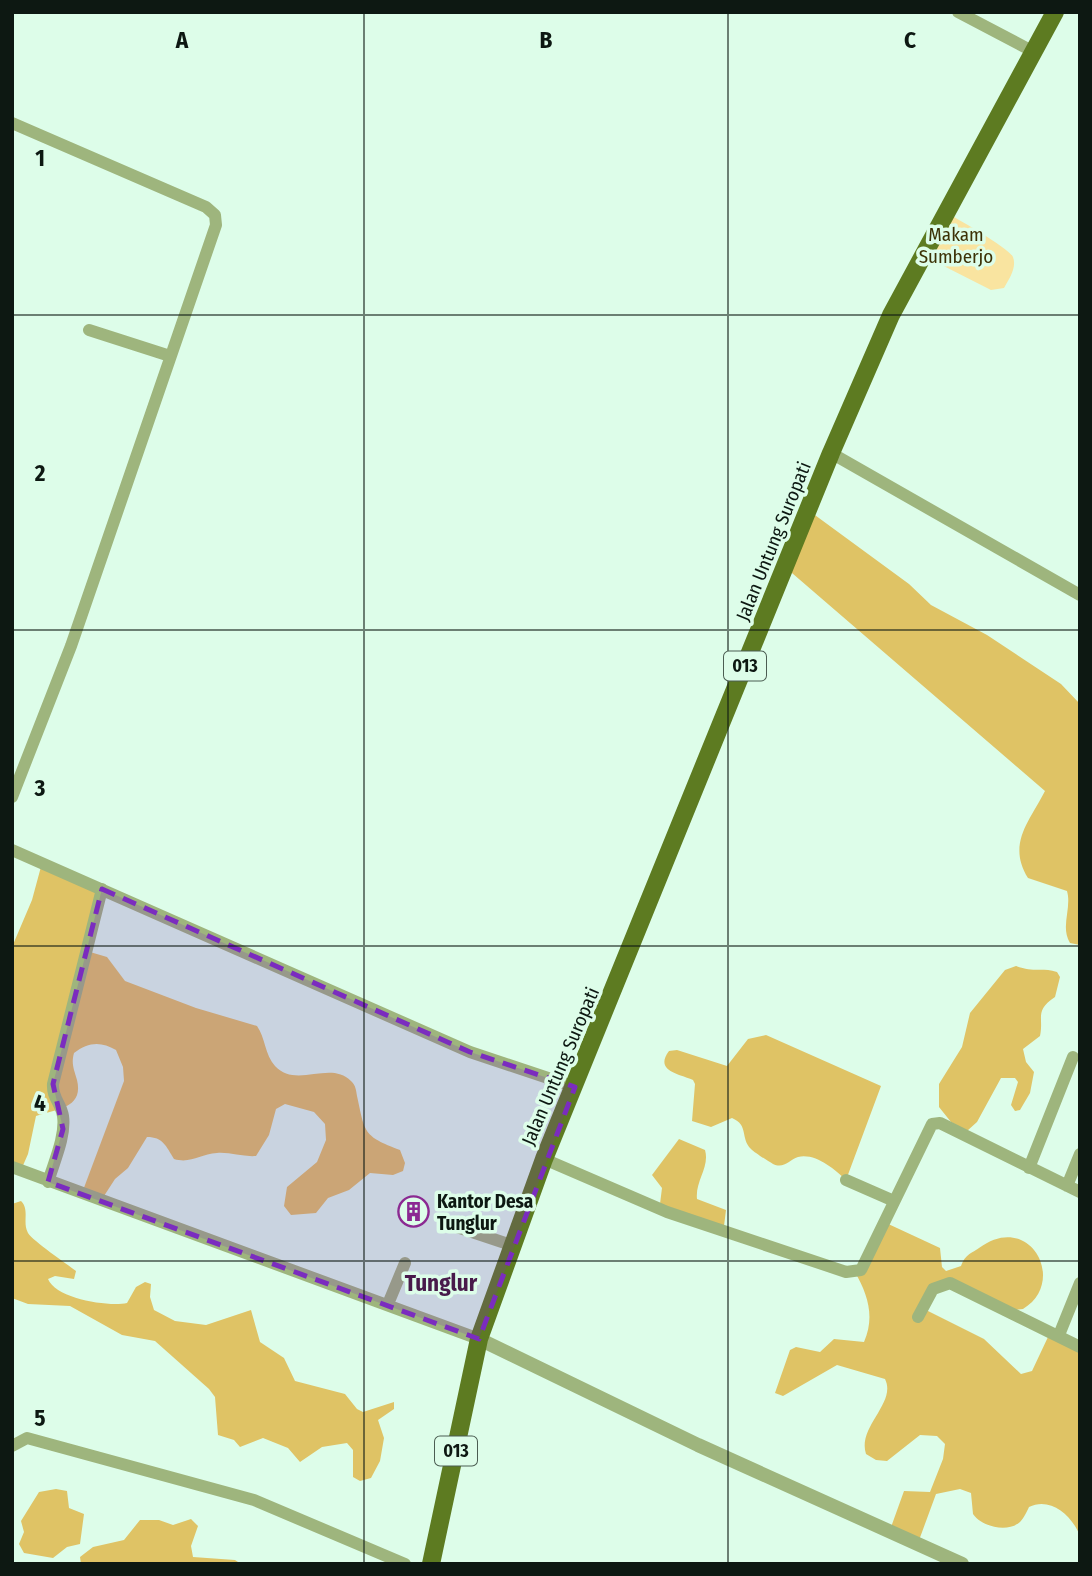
<svg xmlns="http://www.w3.org/2000/svg" width="1092" height="1576" viewBox="0 0 1092 1576" font-family="'Fira Sans Condensed',sans-serif">
  <style>
    .green { fill: #f9e4a0 }
    .forest { fill: #dfc365 }
    .lines { fill: none; stroke-linecap: round; stroke-linejoin: round }
    .minor { stroke: #9eb57d; stroke-width: 12 }
    .tertiary { stroke: #9eb57d; stroke-width: 14 }
    .primary { stroke: #5d7b21; stroke-width: 18 }
    .marked { fill: #7b2cbf; fill-opacity: 0.2; stroke: #7b2cbf; stroke-width: 5; stroke-dasharray: 14 9; stroke-linejoin: round }
    .grid { fill: none; stroke: #0d1812; stroke-width: 2; stroke-opacity: 0.55 }
    .labels { text-anchor: middle; stroke-width: 7; stroke-linejoin: round; paint-order: stroke }
    .shield { fill: #ddfde9; stroke: #4b5d52; stroke-width: 2 }
    .shield-label { font-size: 18px; font-weight: bold; fill: #0d1812 }
    .park-label { font-size: 19px; fill: #3c3106; stroke: #ddfde9 }
    .street-label { font-size: 19px; fill: #0d1812; stroke: #ddfde9 }
    .poi-label { font-size: 19px; font-weight: bold; fill: #0d1812; stroke: #ddfde9; text-anchor: start }
    .quarter-label { font-size: 23px; font-weight: bold; fill: #481a4b; stroke: #ddfde9 }
    .grid-label { font-size: 23px; text-anchor: middle; font-weight: bold; fill: #0d1812; stroke: #ddfde9; stroke-width: 7; stroke-linejoin: round; paint-order: stroke }
  </style>
  <rect width="100%" height="100%" fill="#ddfde9"/>
  <!-- green -->
  <path class="green" d="M945 212C956 218 1009 248 1013 257 1017 268 1009 279 1004 288L991 290 922 255Z"/>
  <!-- forest -->
  <path class="forest" d="M808 510 909 584 931 605 987 635 1061 684 1080 704V945L1070 943C1060 927 1072 908 1067 891L1028 878C1007 844 1029 822 1045 791L785 567Z
    M42 863 102 889 90 952 107 957 125 981 196 1008 257 1026C265 1037 265 1055 275 1066 296 1089 330 1060 351 1081 356 1086 356 1090 357 1096 365 1133 363 1136 400 1150L405 1163 403 1171 393 1175 370 1173 349 1190 328 1198 316 1213 291 1215 284 1206 287 1187 317 1162 326 1140 325 1124 314 1112 285 1104 276 1109 269 1135 256 1156C243 1157 230 1152 217 1153 200 1154 191 1164 174 1159 166 1146 163 1137 147 1137L128 1168 115 1179 104 1196 82 1193 124 1081 123 1067 116 1050C101 1041 88 1042 74 1053 71 1064 74 1069 77 1080 84 1109 55 1109 36 1116L28 1154 21 1170 12 1167V947L32 900Z
    M1016 966C1035 973 1041 967 1057 972L1060 977 1055 997C1034 1011 1044 1017 1040 1036L1023 1049 1026 1062 1034 1072 1030 1093 1020 1110 1015 1111 1011 1105 1018 1082 1015 1078H1001L977 1122 967 1131 951 1122 939 1107V1084L962 1047 970 1013 1005 970Z
    M766 1035 881 1086 846 1180C834 1169 816 1153 798 1157 789 1160 784 1169 773 1164 768 1161 755 1153 751 1149 740 1138 749 1125 732 1118L711 1127 692 1121 695 1084 693 1080C679 1074 654 1071 669 1051L677 1050 727 1066 748 1039Z
    M679 1139 705 1150C710 1167 695 1181 697 1199L726 1210 724 1226 660 1204 662 1188 652 1175Z
    M21 1201C30 1210 22 1222 28 1233 33 1241 67 1264 76 1271L74 1279 55 1276 48 1279C56 1299 109 1307 127 1303L136 1287 145 1282 151 1284 150 1297 154 1310 175 1321 206 1325 251 1310 260 1342 284 1358 295 1381 345 1394 357 1409 363 1412 394 1402V1409L378 1420 384 1438 380 1461 371 1478 360 1481 353 1477V1450L347 1443 322 1447 300 1462 288 1448 263 1438 240 1447 234 1440 218 1435 215 1397 209 1389 155 1341 122 1335 70 1306 28 1304 12 1298V1204Z
    M884 1222 940 1248 942 1267 946 1271 961 1266C966 1254 969 1255 979 1248 1030 1210 1068 1282 1023 1309L1013 1310 940 1285 926 1310 984 1339 1021 1374 1032 1371 1048 1337 1080 1347V1536C1073 1517 1051 1496 1029 1507 1027 1511 1024 1518 1020 1522 1008 1533 982 1527 973 1514L971 1493 960 1489 936 1494 918 1543 890 1530 904 1491 930 1492 943 1459 945 1444 937 1436 920 1435 887 1461 876 1460 866 1454C857 1427 897 1403 885 1379L837 1365 783 1396 775 1393 790 1350 796 1347 820 1352 834 1339 864 1342C875 1317 868 1295 855 1272Z
    M56 1489 67 1491 69 1508 84 1514 80 1544 67 1547 53 1558 24 1553 19 1544 24 1532 21 1521 39 1492Z
    M191 1519 198 1526 191 1546 193 1557 235 1560 241 1564H81L80 1557 93 1547 124 1540 140 1520H159L173 1525Z"/>
  <g class="lines">
    <!-- minor -->
    <path class="minor" d="M958 12 1034 52
      M12 123 206 207 215 215 216 225 71 646 12 797
      M89 330 170 356
      M831 453 1080 595
      M12 850 470 1052 575 1087
      M544 1159 667 1212 846 1272 861 1270 932 1124 940 1123 1080 1192
      M12 1167 479 1339
      M1029 1168 1073 1057
      M846 1180 894 1201
      M48 1182C54 1162 66 1136 63 1116 61 1103 52 1098 53 1084L102 889
      M1067 1186 1080 1154
      M451 1225 511 1245
      M388 1304 405 1263
      M918 1317 933 1289 950 1283 1080 1347
      M1059 1335 1080 1283
      M12 1446 27 1438 254 1500 405 1564"/>
    <!-- tertiary -->
    <path class="tertiary" d="M479 1339 698 1445 962 1564"/>
    <!-- primary -->
    <path class="primary" d="M431 1564 479 1339 544 1159 831 453 891 315 1055 12"/>
  </g>
  <!-- marked area -->
  <path class="marked" d="M102 889 470 1052 575 1087 479 1339 48 1182 63 1129 53 1084Z"/>
  <!-- grid -->
  <path class="grid" d="M364 12V1564M728 12V1564M12 315H1080M12 630H1080M12 946H1080M12 1261H1080"/>
  <!-- icons -->
  <defs>
    <symbol id="building-ring" viewBox="-11 -11 22 22"><circle r="9.5" fill="#ddfde9" stroke="#8b2992" stroke-width="1.5"/><path d="M-4-6H4V6H1V3H-1V6H-4ZM-2.5-4.3h1.7v1.8h-1.7ZM.8-4.3h1.7v1.8H.8ZM-2.5-1h1.7V.8h-1.7ZM.8-1h1.7V.8H.8Z" fill="#8b2992"/></symbol>
  </defs>
  <g fill-rule="evenodd">
    <use href="#building-ring" x="396" y="1194" width="35" height="35"/>
  </g>
  <g class="labels">
    <!-- shield labels -->
    <g class="shield">
      <rect x="724" y="651.5" width="42" height="29" rx="5"/>
      <rect x="435" y="1436.5" width="42" height="29" rx="5"/>
    </g>
    <g class="shield-label">
      <text x="745" y="672">013</text>
      <text x="456" y="1457">013</text>
    </g>
    <!-- park labels -->
    <g class="park-label">
      <text x="956" y="241">Makam<tspan x="956" dy="22">Sumberjo</tspan></text>
    </g>
    <!-- street labels -->
    <g class="street-label">
      <text transform="translate(773 541) rotate(-68)" y="7">Jalan Untung Suropati</text>
      <text transform="translate(560 1066) rotate(-67)" y="7">Jalan Untung Suropati</text>
    </g>
    <!-- poi labels -->
    <g class="poi-label">
      <text x="437" y="1208">Kantor Desa<tspan x="437" dy="22">Tunglur</tspan></text>
    </g>
    <!-- quarter labels -->
    <g class="quarter-label">
      <text x="441" y="1291">Tunglur</text>
    </g>
  </g>
  <g class="grid-label">
    <text x="182" y="48">A</text>
    <text x="546" y="48">B</text>
    <text x="910" y="48">C</text>
    <text x="40" y="166">1</text>
    <text x="40" y="481">2</text>
    <text x="40" y="796">3</text>
    <text x="40" y="1111">4</text>
    <text x="40" y="1426">5</text>
  </g>
  <!-- border -->
  <rect width="1092" height="1576" fill="none" stroke="#0d1812" stroke-width="28"/>
</svg>
